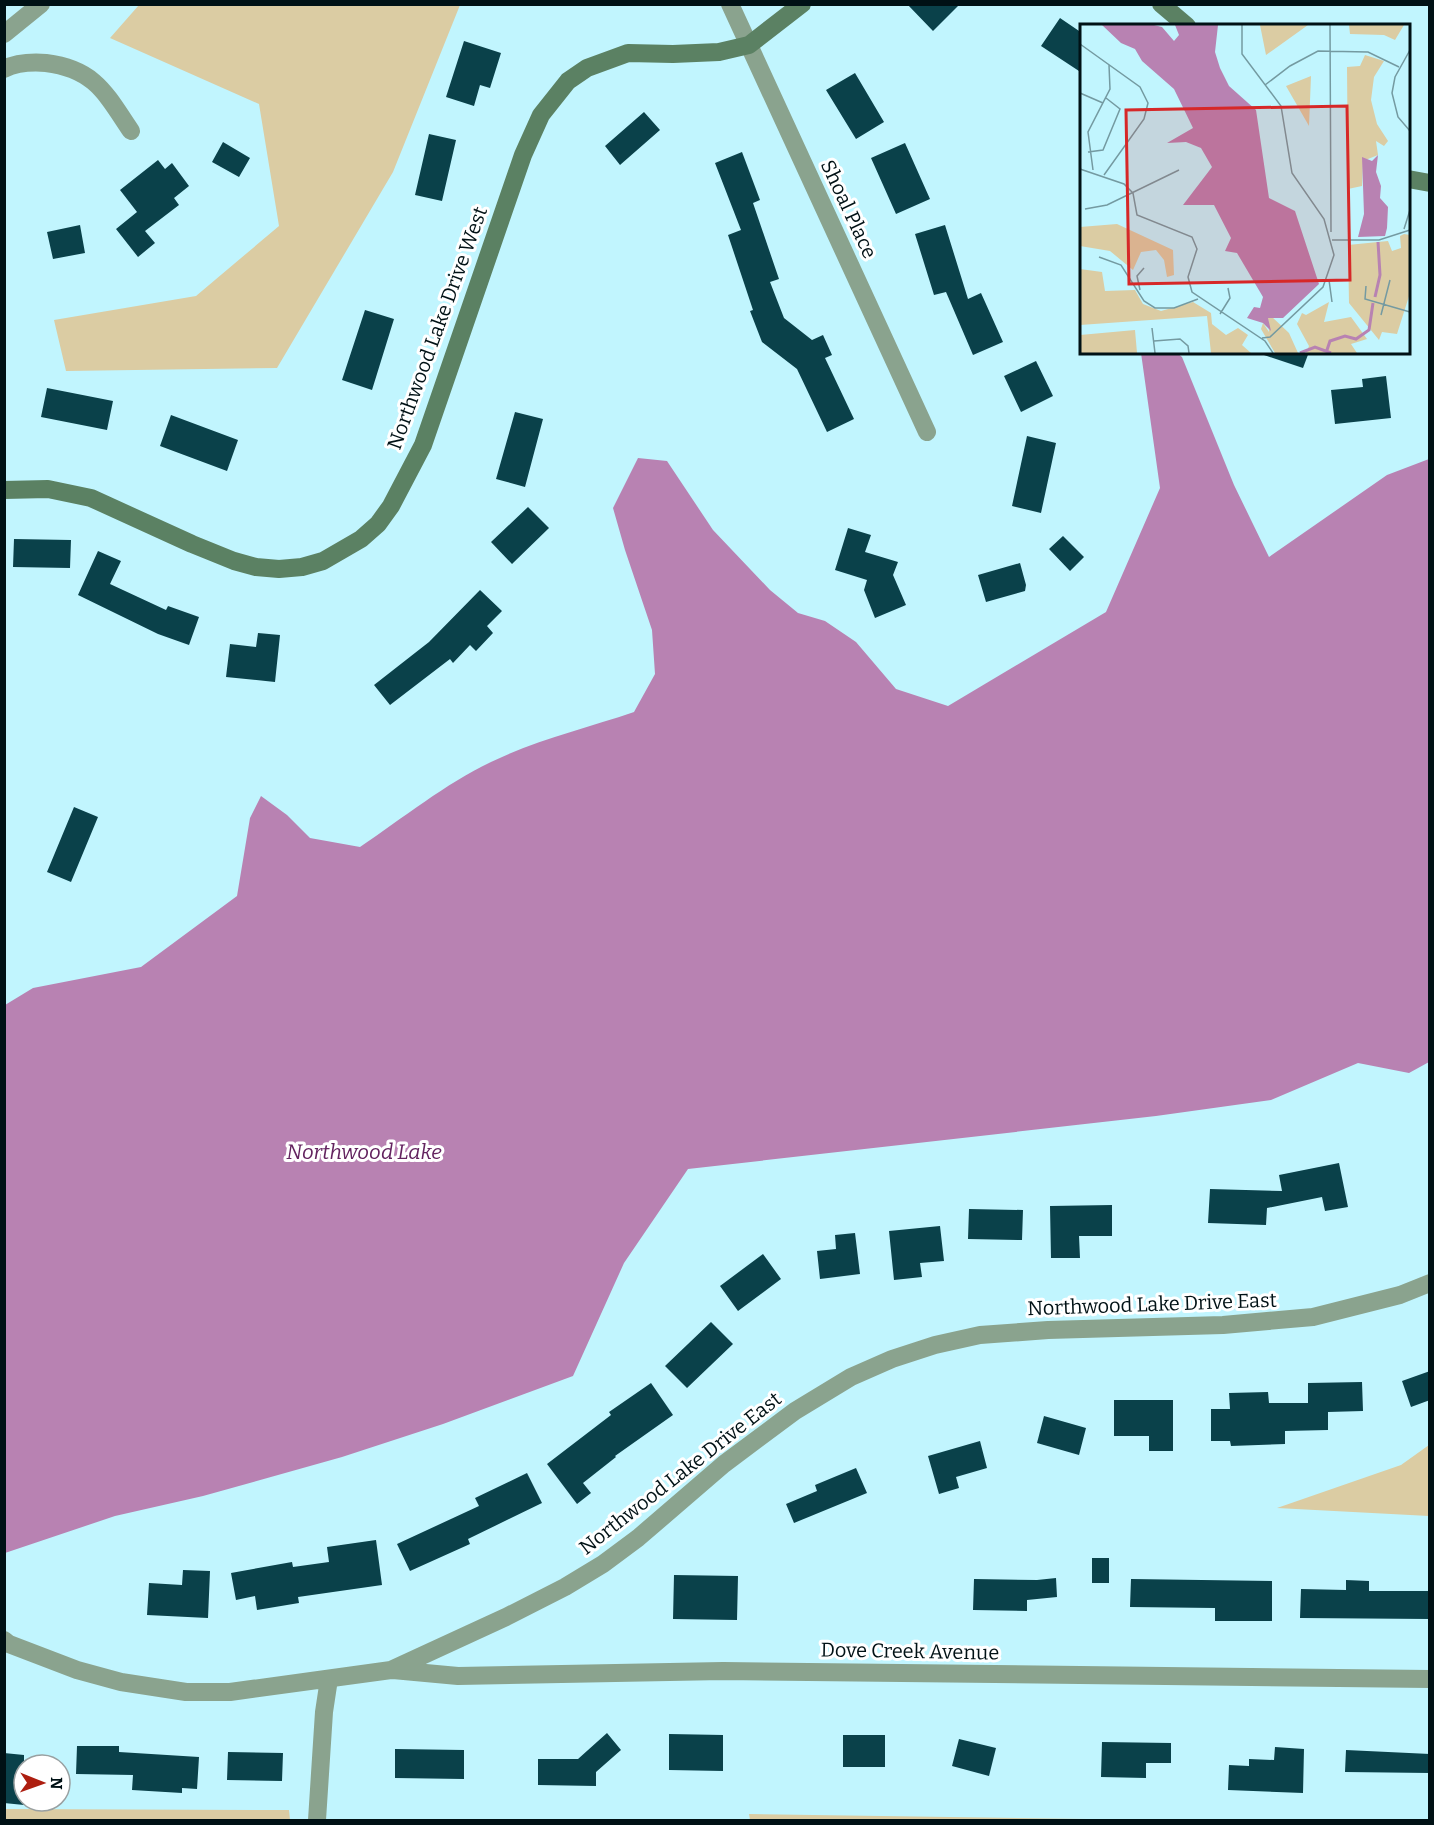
<svg xmlns="http://www.w3.org/2000/svg" width="1434" height="1825" viewBox="0 0 1434 1825" font-family="Bitter,serif">
  <style>
    .green { fill: #dbcca3 }
    .water { fill: #b882b2 }
    .building { fill: #0a414a }
    .lines { fill: none; stroke-linecap: round; stroke-linejoin: round }
    .street { stroke: #8aa38e; stroke-width: 18 }
    .secondary { stroke: #5b8163; stroke-width: 18 }
    .labels { text-anchor: middle; stroke-width: 6; stroke-linejoin: round; paint-order: stroke }
    .street-label { font-size: 20px; fill: #001115; stroke: #fff }
    .water-label { font-size: 21px; font-style: italic; fill: #63235f; stroke: #fff }
    .inset-river { fill: none; stroke: #b882b2; stroke-width: 3 }
    .inset-road { fill: none; stroke: #749aa1; stroke-width: 1.5 }
    .view { fill: #d62828; fill-opacity: 0.15; stroke: #d62828; stroke-width: 3 }
    .inset-edge { fill: none; stroke: #001115; stroke-width: 3 }
  </style>
  <rect width="100%" height="100%" fill="#c1f5fe"/>
  <!-- green -->
  <path class="green" d="M139 5H460L393 172 277 368 66 371 54 320 196 296 279 226 259 104 110 38Z
    M1429 1445V1516L1277 1508 1401 1465Z
    M5 1809 289 1810 290 1820H5Z
    M749 1814 1158 1820H750Z"/>
  <!-- water -->
  <path class="water" d="M1141 353H1177L1182 357 1234 485 1269 557 1387 475 1429 459V1062L1409 1073 1358 1063 1271 1100 1156 1116 688 1169 624 1263 573 1376 443 1424 342 1457 203 1496 115 1516 5 1553V1005L33 988 141 967 237 896 250 818 261 796 287 815 310 838 360 847C403 818 445 784 491 762 536 740 587 728 634 712L655 674 652 630 625 550 613 508 638 458 667 461 713 530 770 590 798 613 825 621 856 642 896 689 948 706 1106 612 1160 488Z"/>
  <!-- building -->
  <path class="building" d="M907 4H960L933 31Z
    M1060 18 1082 33V73L1041 46Z
    M464 41 501 53 490 88 480 85 474 106 446 97Z
    M855 73 884 122 856 139 826 90Z
    M644 112 660 130 620 165 605 146Z
    M429 134 456 140 442 201 415 195Z
    M223 142 250 158 239 177 212 162Z
    M905 143 930 199 896 214 871 158Z
    M742 152 760 200 753 203 779 279 770 282 784 318 812 340 823 335 832 355 825 358 854 419 827 432 797 369 762 342 750 311 753 310 728 235 741 230 715 163Z
    M158 160 165 169 172 163 189 186 174 198 179 205 145 231 155 243 138 257 116 229 137 212 120 190Z
    M80 225 85 253 53 259 47 232Z
    M945 225 968 299 981 293 1003 342 973 355 946 292 934 295 915 234Z
    M365 310 394 319 372 390 342 380Z
    M1264 352H1309L1303 368 1264 355Z
    M1036 361 1053 396 1021 412 1004 376Z
    M1386 376 1391 418 1335 424 1331 390 1363 387 1362 379Z
    M47 388 113 401 107 430 41 417Z
    M515 412 543 419 525 487 496 479Z
    M171 415 238 440 227 471 160 446Z
    M1027 436 1056 443 1041 513 1012 506Z
    M528 507 549 528 512 564 491 542Z
    M848 528 871 535 865 552 898 562 893 575 906 605 875 618 864 590 867 580 835 570Z
    M1063 536 1084 557 1070 571 1049 549Z
    M14 539 71 540 70 568 13 567Z
    M98 551 121 561 110 584 166 610 168 606 199 617 189 645 158 634 78 595Z
    M1020 563 1026 585 1025 591 986 602 978 575Z
    M480 590 502 611 487 626 493 633 476 651 470 645 453 663 450 659 390 705 374 685 429 642Z
    M258 633 280 635 275 682 226 677 230 644 256 647Z
    M74 807 98 817 71 882 47 872Z
    M1339 1163 1348 1207 1325 1211 1322 1197 1267 1208 1266 1225 1208 1223 1210 1189 1282 1191 1279 1175Z
    M1112 1205V1236H1079L1080 1258H1051L1050 1206Z
    M969 1209 1023 1210 1022 1240 968 1239Z
    M940 1226 944 1261 920 1263 922 1277 894 1280 889 1231Z
    M855 1233 860 1274 820 1279 817 1251 836 1249 835 1235Z
    M763 1254 781 1279 738 1311 720 1286Z
    M711 1322 733 1344 687 1388 665 1366Z
    M1430 1371V1400L1411 1407 1402 1381Z
    M1362 1382 1363 1411 1328 1412V1430L1285 1431V1444L1231 1446 1230 1441H1211V1409H1230L1229 1393 1268 1392 1269 1403H1308V1383Z
    M651 1383 673 1415 615 1456 616 1457 583 1483 591 1493 577 1504 547 1464 611 1415 609 1412Z
    M1114 1400H1173V1451H1149V1436H1114Z
    M1044 1416 1086 1428 1079 1455 1037 1443Z
    M980 1441 987 1468 956 1477 959 1488 939 1494 928 1456Z
    M856 1468 867 1493 794 1523 786 1504 817 1491 815 1485Z
    M527 1473 542 1503 468 1539 470 1544 410 1571 397 1544 479 1506 475 1498Z
    M376 1540 382 1585 298 1597 299 1603 257 1610 255 1596 236 1600 231 1573 292 1562 293 1567 329 1562 327 1547Z
    M1092 1558H1109V1583H1092Z
    M183 1570 210 1571 208 1618 147 1615 149 1583 182 1585Z
    M674 1575 738 1576 737 1620 673 1619Z
    M1056 1578 1057 1597 1027 1600V1611L973 1610 974 1579 1037 1580Z
    M1131 1579 1272 1581V1621H1215V1608L1130 1607Z
    M1346 1580 1369 1581V1591H1430V1619L1300 1618 1301 1589 1346 1590Z
    M607 1733 621 1750 596 1772V1786L538 1785V1759H578Z
    M669 1734 723 1735V1771L669 1770Z
    M843 1735H885V1767H843Z
    M959 1739 996 1748 989 1776 952 1766Z
    M1102 1742 1171 1743V1763H1146V1778L1101 1777Z
    M77 1746H119V1752L199 1757 197 1789 182 1788V1793L132 1790 133 1775 76 1774Z
    M1275 1747 1304 1749 1303 1793 1228 1790 1229 1765 1249 1766V1759L1274 1760Z
    M395 1749 464 1750V1779L395 1778Z
    M1346 1750 1430 1754V1773L1345 1772Z
    M228 1752 283 1753 282 1781 227 1780Z
    M4 1753 24 1755V1805L4 1803Z"/>
  <g class="lines">
    <!-- street -->
    <path class="street" d="M730 4 927 432
      M4 34 41 4
      M4 69C16 63 33 62 46 63 95 69 106 94 131 131
      M4 1640 9 1644 77 1670 121 1682 186 1692H230L391 1670 506 1617 565 1587 603 1564 638 1538 724 1464 795 1411 851 1377 892 1359 935 1345 980 1335 1048 1330 1223 1325 1313 1317 1400 1295 1430 1283
      M393 1670 458 1676 723 1671 1430 1679
      M317 1820 324 1712 329 1679"/>
    <!-- secondary -->
    <path class="secondary" d="M1161 4 1187 26
      M1408 179 1430 183
      M4 490 48 489 91 498 192 544 234 561 256 567 279 569 302 567 323 561 361 539 378 524 391 506 423 445 523 155 541 115 568 81 587 68 628 53 673 54 719 52 749 45 802 4"/>
  </g>
  <g class="labels">
    <!-- street labels -->
    <g class="street-label">
      <text transform="translate(849 209) rotate(65)" y="7">Shoal Place</text>
      <text transform="translate(437 328) rotate(-70)" y="7">Northwood Lake Drive West</text>
      <text transform="translate(1152 1304) rotate(-2)" y="7">Northwood Lake Drive East</text>
      <text transform="translate(680 1473) rotate(-38)" y="7">Northwood Lake Drive East</text>
      <text transform="translate(910 1651) rotate(1)" y="7">Dove Creek Avenue</text>
    </g>
    <!-- water labels -->
    <g class="water-label">
      <text x="364" y="1159">Northwood Lake</text>
    </g>
  </g>
  <!-- overview -->
  <g transform="translate(1080 24)">
    <rect width="330" height="330" fill="#c1f5fe"/>
    <path d="M180 1H228L186 31ZM269 1H324L315 16 304 11 270 10ZM285 31 304 37 294 53 291 76 297 100 308 117 304 122 296 117 298 131 283 137 282 162 268 165 267 43 280 42ZM231 52 229 102 206 62ZM37 200 93 226 94 251 87 253 84 236 76 226 61 228 53 246 30 227 0 222V203ZM324 210 330 211V269L317 310 302 308 299 316 269 279 268 221 308 217 312 227 321 224 320 212ZM0 245 22 248 25 267 55 266 63 280 81 287 113 278 131 289 132 300 146 311 158 304 168 311 162 321 171 329H131L127 292 0 301ZM249 278 244 298 271 293 287 315 271 320 277 329H226L229 322 217 300 222 289 226 291ZM191 292 209 309 218 329H195L181 305 183 299 189 308 188 294ZM55 306 57 329H0V311Z" fill="#dbcca3"/>
    <path d="M22 1H74L82 3 94 17 99 11 95 1H138L135 28 140 44 149 62 176 86 189 174 215 187 239 260 203 294H188L191 307 183 299 167 294 174 283 180 284 183 273 157 229 145 227 151 214 134 181H103L132 143 121 124 106 118 87 119 113 104 94 65 62 37 55 25 41 19ZM298 131 296 148 301 162 300 174 308 183 307 204 305 212 278 213 284 190 282 133 292 137Z" fill="#b882b2"/>
    <path class="inset-river" d="M295 273 300 251 298 218M247 326 250 317 265 312 276 315 289 306 293 279M220 329 235 323 251 329"/>
    <path class="inset-road" d="M162 1V30L201 82 212 149 244 195 254 231 243 263 190 313 182 314M250 1 251 208M0 20 60 63 68 79 64 95 24 151M330 26 315 53 312 69 318 93 330 107M185 61 210 42 238 27 288 28 319 43M0 69 23 79M8 128 23 126 40 85 26 74M0 145 44 160 53 169 57 191 112 213 117 225 108 253 112 268 185 317 193 329M13 146 8 108 30 65 29 41M5 185 27 181 99 146M324 205 330 186M252 216H299L330 206M19 233 41 241 64 277 75 284H94L118 275M249 256 252 278M286 262 285 275 330 288M60 266 57 252 64 244M140 290 150 274 148 264M301 291 310 256M72 304 75 329M74 317 100 315 108 322 109 329"/>
    <path class="view" d="M267 82 270 256 49 260 46 86Z"/>
    <rect width="330" height="330" class="inset-edge"/>
  </g>
  <!-- border -->
  <rect width="1434" height="1825" fill="none" stroke="#001115" stroke-width="12"/>
  <!-- north arrow -->
  <g transform="translate(42 1783) rotate(91)"><circle r="28" fill="#ffffff" stroke="#99a0a1" stroke-width="1.5"/>
  <path d="M0-4.5L10 22L0 15L-10 22Z" fill="#ad1e10"/>
  <text y="-9" font-size="16" font-weight="bold" text-anchor="middle" fill="#001115">N</text>
  </g>
</svg>
